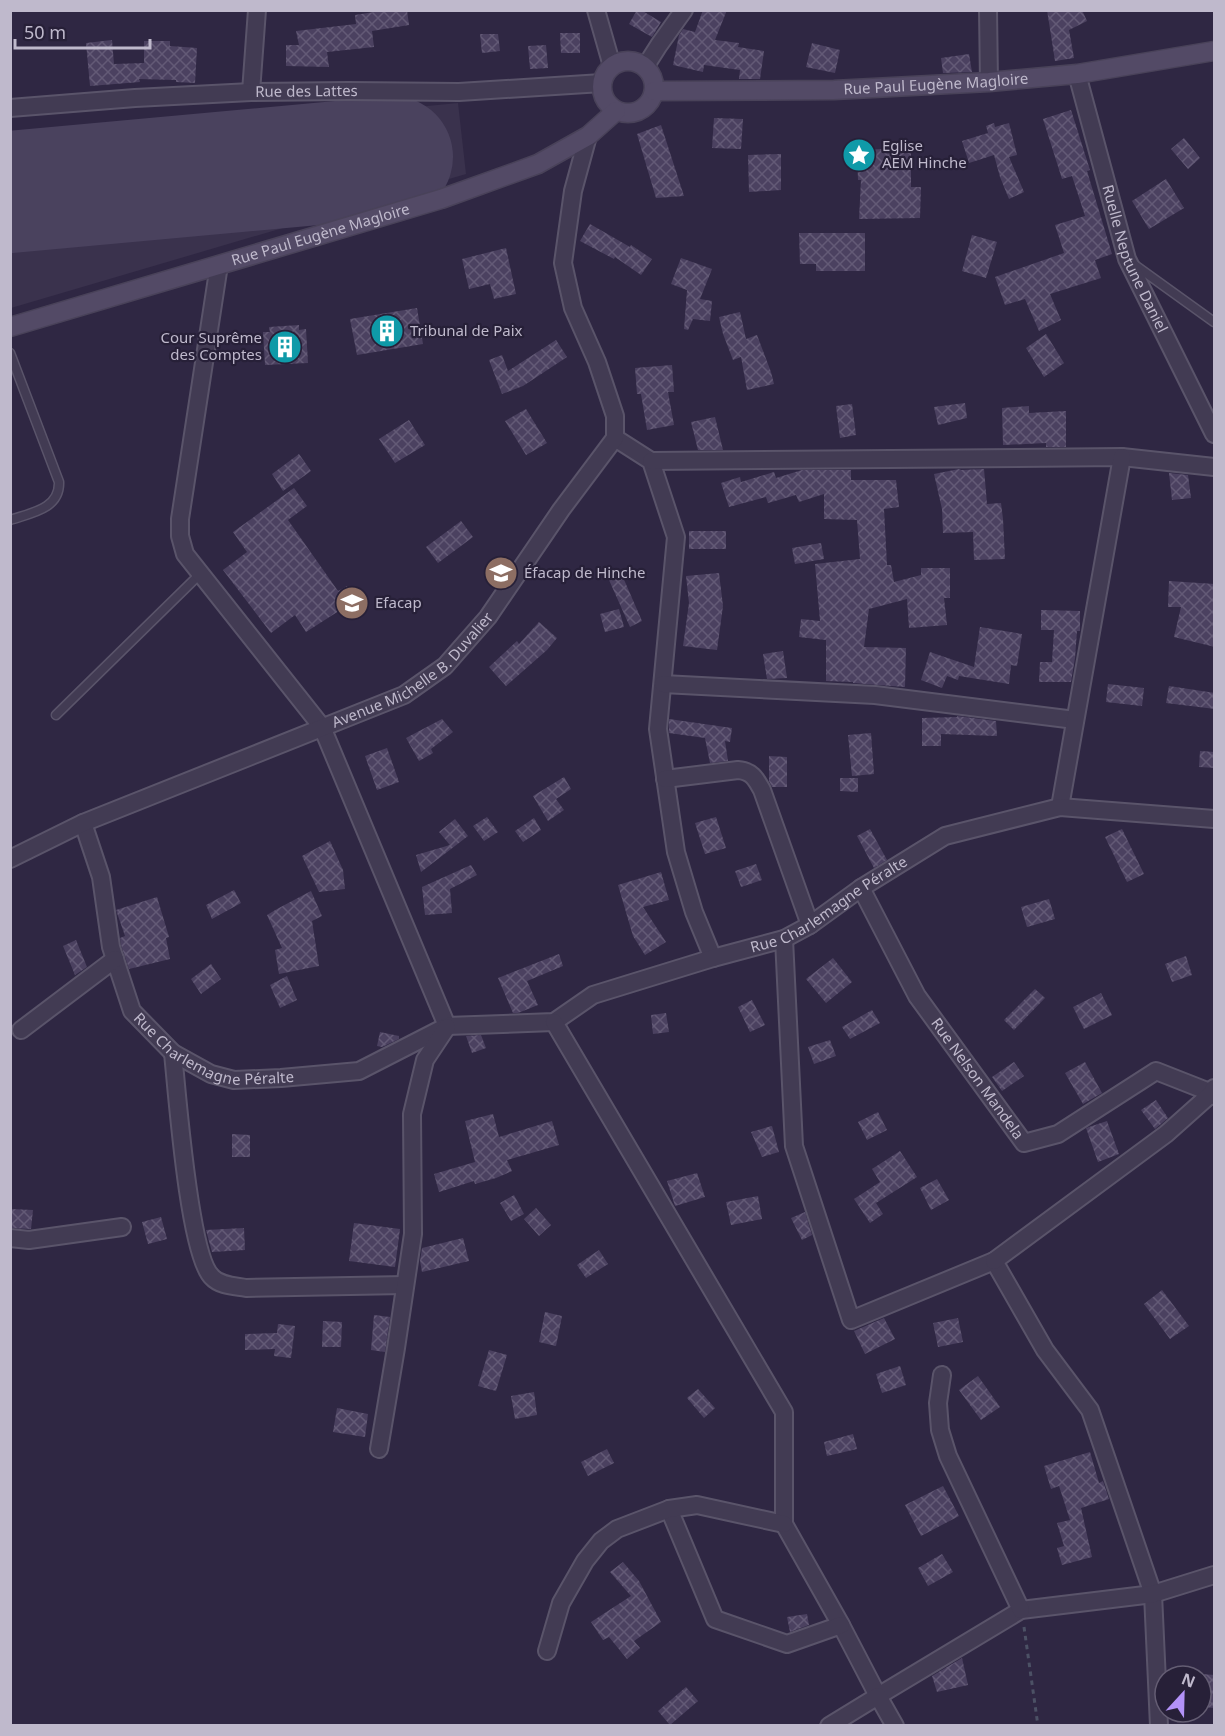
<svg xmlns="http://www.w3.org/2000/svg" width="1225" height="1736" viewBox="0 0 1225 1736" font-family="'Noto Sans',sans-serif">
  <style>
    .airport { fill: #3a324d }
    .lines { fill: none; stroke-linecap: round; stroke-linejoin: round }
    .runway { stroke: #4a425e; stroke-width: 122 }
    .building { fill: url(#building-cross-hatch) }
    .lane-casing { stroke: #5a546a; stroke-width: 11 }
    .street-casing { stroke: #5a546a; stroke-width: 20 }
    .secondary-casing { stroke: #494259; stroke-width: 21 }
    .path { stroke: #4c5165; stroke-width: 3; stroke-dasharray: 4.5 4.5; stroke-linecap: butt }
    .lane { stroke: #423b53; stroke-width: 8 }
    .street { stroke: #423b53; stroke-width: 16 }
    .secondary { stroke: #534a66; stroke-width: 18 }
    .labels { text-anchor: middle; stroke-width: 4.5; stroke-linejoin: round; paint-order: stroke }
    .street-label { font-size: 15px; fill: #bfb9cc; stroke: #272038 }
    .poi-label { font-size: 15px; fill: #bfb9cc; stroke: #272038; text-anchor: start }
  </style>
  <defs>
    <pattern id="building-cross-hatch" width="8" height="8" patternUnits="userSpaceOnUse" patternTransform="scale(1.5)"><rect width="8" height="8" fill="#4b4160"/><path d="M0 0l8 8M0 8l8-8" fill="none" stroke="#635a76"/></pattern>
  </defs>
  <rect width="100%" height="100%" fill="#2f2743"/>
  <!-- airport -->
  <path class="airport" d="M458 103 466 174 11 308V147Z"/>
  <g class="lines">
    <!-- runway -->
    <path class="runway" d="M10 192 392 157"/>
  </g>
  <!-- building -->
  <path class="building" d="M387 10H407L409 25 372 31 374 47 327 52 329 67 286 66V45H299L296 31 356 24 355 15Z
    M637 10H641L661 22 652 37 629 24Z
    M703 10H727L715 40 739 43 738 47 764 51 760 79H739L740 70 704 65 703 72 673 65 679 35 683 29 695 32Z
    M1047 10H1082L1087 21 1069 30 1074 58 1055 61Z
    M560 33H580V53H561Z
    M480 34H498L500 51 482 53Z
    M112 40 114 64 144 63V41H170V46L197 48 195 83 176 82V80L139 79 140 82 90 86 86 43Z
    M812 43 840 50 835 73 806 67Z
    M546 45 548 68 530 69 528 46Z
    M969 54 972 72 943 73 941 58Z
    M1071 110 1090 170 1087 171 1112 254 1095 260 1101 278 1050 294 1061 320 1039 331 1025 299 1005 305 995 277 1064 253 1055 225 1085 216 1072 176 1062 179 1043 119Z
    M714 118 743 119 741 149 712 148Z
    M994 123 995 127 1009 123 1017 155 1009 157 1024 192 1009 199 1000 177 994 155 969 163 962 141 988 133 986 126Z
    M661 125 684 196 656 198 637 134Z
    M1184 138 1200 158 1188 169 1171 149Z
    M911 148V187H921L920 218 859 219 861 180H858L857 150Z
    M781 154V190L749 192 748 155Z
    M1166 179 1184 208 1149 229 1132 201Z
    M590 224 630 247 631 245 652 259 641 275 615 257 614 259 580 241Z
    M799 233H865V271H816V264H800Z
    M972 235 997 242 986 278 962 271Z
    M506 248 516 294 494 299 490 284 469 289 462 259Z
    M681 258 712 269 700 299 712 301 710 321 693 319 688 330 684 329 687 290 671 284Z
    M417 308 423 344 357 355 350 319Z
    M740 312 746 339 757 335 771 372 774 384 747 390 741 357 733 360 723 334 719 317Z
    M299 325V330L306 329 308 363 265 365 263 332H270L269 327Z
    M1046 334 1064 363 1044 377 1026 348Z
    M556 340 567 357 523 386 502 394 489 360 502 355 508 371Z
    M672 365 674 392H668L674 425 647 430 641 394H637L635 368Z
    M965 403 967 418 938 425 934 407Z
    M852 404 856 435 840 438 836 406Z
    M1029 406V413L1066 411V447H1046V443L1003 445 1002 408Z
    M526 409 547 443 526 455 505 421Z
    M715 417 723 450H698L691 422Z
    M409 420 425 445 395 463 379 439Z
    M299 454 311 471 283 491 272 474Z
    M959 469 961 470 984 469 987 504 1001 503 1003 519 1005 559 974 560 973 532 943 533 942 509 934 474Z
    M802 470H851V480H896L899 507 884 509 887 565H891L894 582 921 575V568H950V598H944L947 625 909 628 907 599 869 609 864 647 906 648 905 687 853 683V682L826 681V640L799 637 801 619 820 621 815 564 860 559 857 520 824 519V494L799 502 796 495 768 503 766 497 729 507 721 483 740 477 741 482 774 472 776 478Z
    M1169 473 1188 475 1191 498 1172 500Z
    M294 488 307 506 288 520 338 591 347 586 356 600 306 632 295 615 271 633 223 570 247 552 233 532Z
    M461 521 473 537 438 563 426 547Z
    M689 531H726V549H689Z
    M821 543 824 559 795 564 792 548Z
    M719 573 723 606 717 650 683 646 689 603 686 576Z
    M622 575 642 621 630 627 609 580Z
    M1169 581 1215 584V647L1174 637 1181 607H1168Z
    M619 609 624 627 605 632 600 614Z
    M1041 610 1080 611V631H1077L1075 658 1071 682H1039L1040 662H1052L1054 630H1041Z
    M539 622 557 638 547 650 506 686 489 667 517 641 519 644Z
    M980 627 1022 634 1017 666 1011 665 1009 684 959 676 958 680 947 676 942 688 921 680 930 652 974 667Z
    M783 651 787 678 767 679 763 654Z
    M1108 684 1144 688 1142 706 1106 702Z
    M1169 686 1215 693V709L1166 703Z
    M957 716 996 721 997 736 941 734V746H922V718L957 717Z
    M442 719 453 732 431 749 433 753 419 761 406 738Z
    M669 719 732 728 730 742 725 741 728 761 710 763 705 738 669 733Z
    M871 733 874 774 852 776 848 735Z
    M387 748 399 782 377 790 365 756Z
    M1200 751 1215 752V768L1199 767Z
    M769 756 787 757V787H772L769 781Z
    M564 777 571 789 556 799 564 810 548 821 533 796Z
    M840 778H858V792L840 791Z
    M487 817 498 832 484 841 473 826Z
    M716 817 726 848 705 854 695 823Z
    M534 818 541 830 523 842 515 831Z
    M455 819 468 836 421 872 416 855 450 845 439 832Z
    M870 829 887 860 874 868 857 836Z
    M1122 829 1144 874 1127 882 1105 837Z
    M330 841 343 870 345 889 319 892 302 856Z
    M756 864 762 880 741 887 735 871Z
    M471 865 477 875 450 889 452 913 425 915 422 887Z
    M661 872 669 900 643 907 666 942 645 955 633 936 618 885Z
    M234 890 241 903 212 919 206 905Z
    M311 891 322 916 312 921 319 966 279 974 275 950 282 948 267 915 277 909Z
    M157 897 169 937 166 938 170 959 129 969 121 945 120 938 125 936 116 910Z
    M1049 899 1055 919 1027 927 1021 907Z
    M76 940 87 967 75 975 63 946Z
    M559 954 563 966 527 981 538 1005 518 1013H513L498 978Z
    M1186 956 1192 975 1172 982 1165 964Z
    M833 958 852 982 826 1003 806 979Z
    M211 964 221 979 201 994 191 979Z
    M287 976 297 1000 280 1008 270 985Z
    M1035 989 1045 998 1014 1030 1004 1020Z
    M1101 993 1112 1015 1084 1029 1073 1007Z
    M752 1000 765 1025 750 1032 738 1007Z
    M872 1010 880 1023 850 1039 842 1027Z
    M666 1013 669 1032 653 1034 651 1015Z
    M380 1032 399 1036V1039L382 1047 377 1046Z
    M481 1035 486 1048 472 1053 466 1036Z
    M830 1040 836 1056 814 1064 808 1047Z
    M1014 1062 1024 1076 1002 1091 992 1077Z
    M1085 1062 1102 1093 1083 1104 1065 1073Z
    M1156 1100 1168 1118 1155 1129 1141 1110Z
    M878 1112 887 1130 867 1140 858 1122Z
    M493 1114 499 1137 552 1121 559 1145 507 1160 512 1171 496 1178 475 1184 474 1181 439 1192 434 1174 475 1162 465 1121Z
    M1107 1121 1119 1154 1098 1162 1086 1128Z
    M772 1126 779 1152 762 1157 751 1132Z
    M232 1134 250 1135V1157H232Z
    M900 1151 917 1177 876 1203 883 1214 870 1223 854 1199 880 1182 872 1169Z
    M697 1173 705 1197 675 1206 667 1181Z
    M937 1179 949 1200 931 1210 920 1188Z
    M514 1195 524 1214 511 1221 500 1203Z
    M758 1196 762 1219 731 1225 726 1202Z
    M536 1208 551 1225 539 1236 524 1219Z
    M11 1209 33 1210 31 1229 10 1228Z
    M805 1212 812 1235 802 1240 791 1218Z
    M161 1217 167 1239 148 1244 142 1222Z
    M354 1223 400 1229 395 1267 349 1261Z
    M244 1228 245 1250 212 1252 206 1230Z
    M463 1238 469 1261 422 1272 420 1261 422 1248Z
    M599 1250 608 1264 586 1278 577 1265Z
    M1162 1290 1189 1326 1170 1339 1144 1304Z
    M545 1312 562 1316 556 1346 539 1342Z
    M374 1315 390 1317 385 1352 371 1350Z
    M884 1318 895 1339 865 1354 854 1331Z
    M958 1318 963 1342 938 1347 933 1323Z
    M323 1321 342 1322 341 1347H322Z
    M278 1324 295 1326 291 1358 274 1356 275 1349 245 1350V1334L277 1333Z
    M489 1350 507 1355 496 1391 478 1386Z
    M900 1366 906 1385 882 1393 876 1374Z
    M978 1376 1000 1407 981 1420 959 1390Z
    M698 1389 715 1408 704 1418 687 1398Z
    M534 1392 537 1415 515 1419 511 1396Z
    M337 1408 368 1414 365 1437 333 1432Z
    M853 1434 857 1449 827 1456 824 1442Z
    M607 1449 614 1463 588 1476 581 1462Z
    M1090 1452 1099 1483 1103 1481 1109 1499 1081 1508 1092 1557 1062 1565 1057 1548 1064 1546 1057 1523 1070 1520 1059 1486 1051 1489 1044 1466Z
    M943 1486 959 1516 921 1536 905 1505Z
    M942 1554 953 1572 928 1586 918 1568Z
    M623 1562 639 1581 661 1622 634 1641 640 1648 627 1659 609 1637 603 1640 591 1622 631 1596 610 1572Z
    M807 1614 809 1625 790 1632 787 1617Z
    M962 1658 968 1685 937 1692 932 1676Z
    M1201 1674 1215 1675V1708L1201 1707Z
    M686 1687 698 1701 670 1725 658 1711Z"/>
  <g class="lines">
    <defs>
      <path id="lane" d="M1132 263 1214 322
        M10 353 59 482C60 509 31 513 10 520
        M56 715 200 574"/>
      <g id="street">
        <path d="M596 10 612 66"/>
        <path d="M988 10 989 82"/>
        <path d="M645 67 659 45 684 10"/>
        <path id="s1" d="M1077 74 1127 259 1214 434"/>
        <path d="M251 92 257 10"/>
        <path id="s2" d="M10 108 135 98 251 92 348 91 459 92 602 83"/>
        <path d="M219 265 180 519V536L185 554 322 727 447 1026"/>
        <path d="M615 438 651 461 676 537 658 729 676 852 694 912 713 958"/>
        <path d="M651 461 1122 457 1214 467"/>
        <path d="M663 684 875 695 1075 720"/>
        <path d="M665 779 738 770C752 771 756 779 762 790L810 925"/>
        <path d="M1060 807 1122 457"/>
        <path id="s3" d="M83 823 101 877 111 947 132 1011 173 1053 211 1074 234 1080 281 1078 359 1071 447 1026 554 1022 593 995 713 958 784 939 810 925 861 888 945 836 1060 807 1214 819"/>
        <path id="s4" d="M10 859 83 823 404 695 445 666 488 617 561 510 615 438V416L597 362 573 308 563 263 573 191 588 136"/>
        <path id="s5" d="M861 888 917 996 1024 1143 1058 1134 1156 1071 1212 1093 1214 1096"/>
        <path d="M784 939 794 1146 851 1320 994 1261 1045 1350 1090 1410 1153 1594 1159 1726"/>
        <path d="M554 1022 784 1412V1524L841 1625 878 1696 1021 1610 1153 1594 1214 1575"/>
        <path d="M21 1030 115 959"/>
        <path d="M173 1053C177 1092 189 1256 212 1277 220 1286 235 1286 246 1288L405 1285"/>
        <path d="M10 1238 29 1240 122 1227"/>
        <path d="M994 1261 1166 1134 1212 1093 1214 1088"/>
        <path d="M942 1375 938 1403 940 1430 948 1456 1021 1610"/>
        <path d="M379 1449 396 1348 413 1234 412 1114 425 1060 447 1027"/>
        <path d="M669 1509 715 1619 787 1644 841 1625"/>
        <path d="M547 1651 561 1603 585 1561 601 1541 617 1529 669 1509 697 1505 784 1524"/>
        <path d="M829 1726 878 1696 895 1726"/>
      </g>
      <g id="secondary">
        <circle cx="628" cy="87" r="26"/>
        <path id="s6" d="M654 91 834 90 989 82 1077 74 1214 51"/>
        <path id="s7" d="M10 327 441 199 538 164 588 136 616 111"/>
      </g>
    </defs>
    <!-- lane casing -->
    <use href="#lane" class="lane-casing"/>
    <!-- street casing -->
    <use href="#street" class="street-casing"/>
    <!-- secondary casing -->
    <use href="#secondary" class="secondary-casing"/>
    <!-- path -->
    <path class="path" d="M1024 1627 1038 1726"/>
    <!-- lane -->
    <use href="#lane" class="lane"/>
    <!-- street -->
    <use href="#street" class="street"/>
    <!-- secondary -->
    <use href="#secondary" class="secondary"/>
  </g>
  <!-- icons -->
  <defs>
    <symbol id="sight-disc" viewBox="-11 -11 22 22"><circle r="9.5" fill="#0f9aa8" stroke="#272038"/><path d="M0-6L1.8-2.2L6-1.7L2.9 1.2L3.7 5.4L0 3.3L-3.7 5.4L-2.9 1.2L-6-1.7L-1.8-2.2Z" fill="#fff"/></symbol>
    <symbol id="building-disc" viewBox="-11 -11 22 22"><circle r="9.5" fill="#0f9aa8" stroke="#272038"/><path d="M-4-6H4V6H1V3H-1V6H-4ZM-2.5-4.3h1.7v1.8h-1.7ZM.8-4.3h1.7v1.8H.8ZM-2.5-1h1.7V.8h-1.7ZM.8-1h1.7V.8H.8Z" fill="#fff"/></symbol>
    <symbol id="school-disc" viewBox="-11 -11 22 22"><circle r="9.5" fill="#8d6e63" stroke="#272038"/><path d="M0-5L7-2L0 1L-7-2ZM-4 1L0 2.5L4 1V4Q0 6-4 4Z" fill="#fff"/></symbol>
  </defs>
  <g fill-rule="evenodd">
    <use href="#sight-disc" x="840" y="136" width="38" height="38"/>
    <use href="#building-disc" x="368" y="312" width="38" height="38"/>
    <use href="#building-disc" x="266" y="328" width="38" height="38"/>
    <use href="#school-disc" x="482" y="554" width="38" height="38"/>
    <use href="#school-disc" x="333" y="584" width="38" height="38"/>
  </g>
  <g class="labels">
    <!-- street labels -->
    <g class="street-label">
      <text dy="5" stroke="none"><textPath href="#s6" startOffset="282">Rue Paul Eugène Magloire</textPath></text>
      <text dy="5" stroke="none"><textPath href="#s2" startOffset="297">Rue des Lattes</textPath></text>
      <text dy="5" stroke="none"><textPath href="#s7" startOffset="324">Rue Paul Eugène Magloire</textPath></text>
      <text dy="5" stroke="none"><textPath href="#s1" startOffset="194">Ruelle Neptune Daniel</textPath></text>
      <text dy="5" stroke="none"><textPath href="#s4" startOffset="448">Avenue Michelle B. Duvalier</textPath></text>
      <text dy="5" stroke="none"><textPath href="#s3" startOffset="954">Rue Charlemagne Péralte</textPath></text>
      <text dy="5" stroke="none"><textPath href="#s3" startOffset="291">Rue Charlemagne Péralte</textPath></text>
      <text dy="5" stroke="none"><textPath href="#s5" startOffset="224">Rue Nelson Mandela</textPath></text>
    </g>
    <!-- poi labels -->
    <g class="poi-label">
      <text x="882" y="151">Eglise<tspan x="882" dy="17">AEM Hinche</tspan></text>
      <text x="410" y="336">Tribunal de Paix</text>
      <text x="262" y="343" text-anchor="end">Cour Suprême<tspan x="262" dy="17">des Comptes</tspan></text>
      <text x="524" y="578">Éfacap de Hinche</text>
      <text x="375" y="608">Efacap</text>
    </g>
  </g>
  <!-- border -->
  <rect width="1225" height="1736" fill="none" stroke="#bfb9cc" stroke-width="24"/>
  <!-- north arrow -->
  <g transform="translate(1183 1694) rotate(22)"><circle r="28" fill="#272038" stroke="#645d73" stroke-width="1.5"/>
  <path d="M0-4.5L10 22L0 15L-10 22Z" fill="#b392f8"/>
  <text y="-9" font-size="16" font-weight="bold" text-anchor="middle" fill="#bfb9cc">N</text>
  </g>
  <!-- scale -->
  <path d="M15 39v9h135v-9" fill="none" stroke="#bfb9cc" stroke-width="3"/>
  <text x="24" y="39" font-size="18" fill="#bfb9cc" stroke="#272038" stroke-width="4.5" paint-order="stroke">50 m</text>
</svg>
